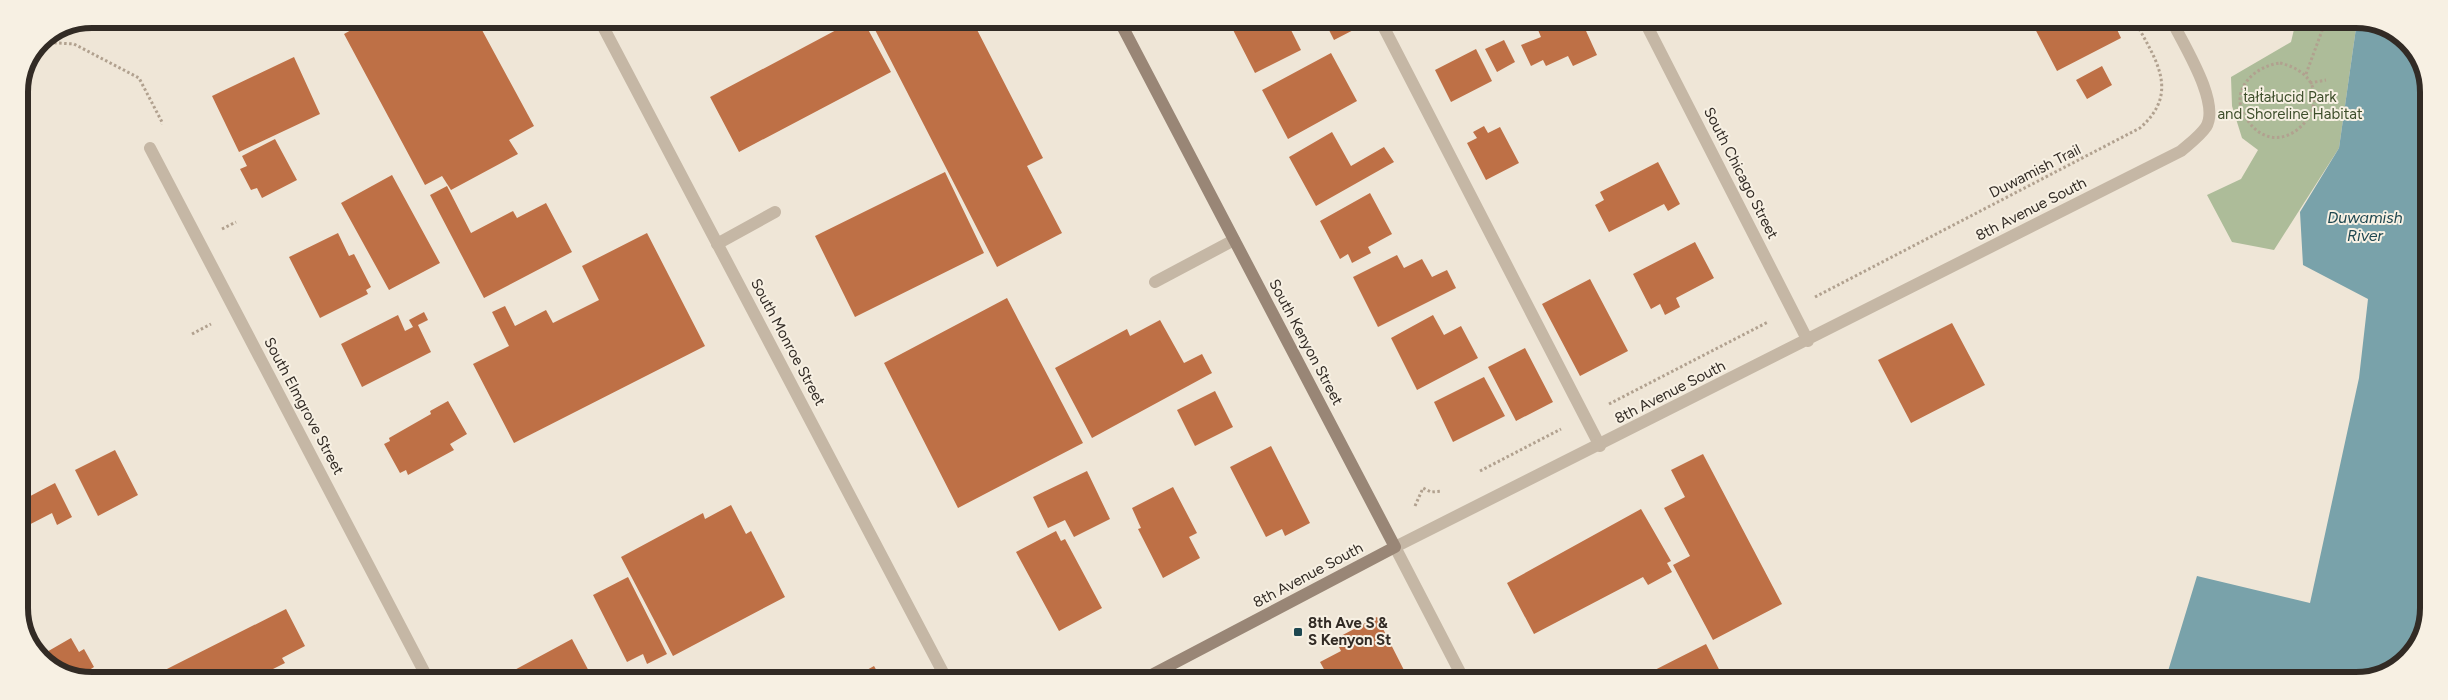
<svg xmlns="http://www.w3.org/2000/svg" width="2448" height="700" viewBox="0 0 2448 700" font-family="Figtree,sans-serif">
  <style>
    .green { fill: #adbc99 }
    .water { fill: #79a2aa }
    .building { fill: #be7046 }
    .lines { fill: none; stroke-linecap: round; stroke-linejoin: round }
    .path { stroke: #b1a18f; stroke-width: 3; stroke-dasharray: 2.5 2.5; stroke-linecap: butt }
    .lane { stroke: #c5b7a5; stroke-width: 12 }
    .street { stroke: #c5b7a5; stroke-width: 12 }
    .secondary { stroke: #998676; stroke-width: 12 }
    .poi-dot { fill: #1e4750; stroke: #f7f0e3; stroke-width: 2 }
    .labels { text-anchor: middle; stroke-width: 4; stroke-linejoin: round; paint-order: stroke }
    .park-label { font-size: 15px; fill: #3e4e2b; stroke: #f7f0e3 }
    .street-label { font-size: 15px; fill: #322b25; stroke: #f7f0e3 }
    .poi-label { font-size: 15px; font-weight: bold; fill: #322b25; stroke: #f7f0e3; text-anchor: start }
    .water-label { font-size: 16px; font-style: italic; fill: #1e4750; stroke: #f7f0e3 }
    .rim { fill: none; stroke: #322b25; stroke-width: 6 }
  </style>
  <rect width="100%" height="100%" fill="#efe6d7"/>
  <!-- green -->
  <path class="green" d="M2296 21H2357L2339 148 2274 250 2232 242 2207 195 2241 179 2258 150 2242 138 2232 106 2231 77 2291 42Z"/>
  <!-- water -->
  <path class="water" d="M2357 21H2375L2411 44 2429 87 2427 627 2401 666 2356 681H2165L2197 576 2310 603 2359 378 2368 299 2303 265 2300 212 2339 148Z"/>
  <!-- building -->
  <path class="building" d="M371 19H476L534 126 509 140 518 154 451 190 442 176 425 185 344 34Z
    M855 20H863L891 72 739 152 710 97Z
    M870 20H972L1043 158 1027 166 1062 233 997 267Z
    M1228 20H1286L1301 50 1255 73Z
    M1324 20H1360L1363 25 1334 40Z
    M1534 20H1581L1597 55 1573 66 1568 56 1546 66 1543 60 1531 66 1521 45 1541 37Z
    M2031 21H2113L2121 38 2057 71Z
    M1504 40 1515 62 1497 72 1485 49Z
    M1476 49 1492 81 1451 102 1435 70Z
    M1331 53 1357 101 1288 139 1262 90Z
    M294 57 320 114 239 152 212 96Z
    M2102 66 2112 85 2087 99 2076 80Z
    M1484 126 1488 133 1500 127 1519 163 1486 180 1467 143 1477 138 1473 132Z
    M1332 132 1351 166 1384 147 1394 162 1316 206 1289 157Z
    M275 139 297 180 262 198 257 188 251 190 240 169 247 166 242 156Z
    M1658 162 1680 204 1668 211 1664 204 1609 232 1595 205 1604 200 1600 192Z
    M945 172 984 253 855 317 815 236Z
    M392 175 440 263 389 290 341 203Z
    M447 186 471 233 513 211 517 218 546 203 572 252 484 298 430 195Z
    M1370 193 1392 234 1368 247 1371 253 1352 263 1348 254 1340 259 1320 221Z
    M338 233 349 256 354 254 371 287 366 290 368 294 320 318 289 257Z
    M647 233 705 346 514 443 473 364 509 346 492 312 505 306 515 326 546 310 553 323 599 300 582 266Z
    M1695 242 1714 278 1676 298 1680 307 1665 315 1660 304 1651 309 1633 274Z
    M1397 255 1404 268 1422 259 1432 277 1447 270 1456 288 1378 327 1353 277Z
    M1590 279 1628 351 1580 376 1542 304Z
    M1007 298 1083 443 958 508 884 363Z
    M424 312 428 320 418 325 431 352 362 387 341 344 398 315 405 331 413 327 409 320Z
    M1433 315 1444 335 1461 326 1478 358 1417 390 1391 338Z
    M1160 320 1184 363 1202 354 1212 373 1092 438 1055 368 1127 329 1130 336Z
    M1952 323 1985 385 1911 423 1878 360Z
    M1525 348 1553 402 1516 421 1488 367Z
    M1484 377 1505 416 1453 442 1434 402Z
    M1215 391 1233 427 1195 446 1177 410Z
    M448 401 467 434 450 444 454 450 408 475 406 470 400 473 384 444 390 441 389 438 431 414 430 411Z
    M1271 446 1310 523 1285 536 1282 529 1266 537 1230 467Z
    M115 450 138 495 98 516 75 470Z
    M1703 454 1782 604 1713 640 1673 565 1690 556 1664 508 1685 497 1671 470Z
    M1087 471 1110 519 1074 537 1065 520 1048 528 1033 497Z
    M55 483 72 517 57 525 52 513 19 530V502Z
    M1173 487 1197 533 1189 537 1200 558 1163 578 1138 529 1141 528 1132 508Z
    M731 505 746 534 751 531 785 597 673 656 621 557 703 513 705 519Z
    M1641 509 1671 561 1667 563 1672 572 1648 585 1643 577 1534 634 1507 583Z
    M1056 531 1061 541 1065 539 1102 608 1059 631 1016 552Z
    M19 566 27 581 19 585Z
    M628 577 667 654 647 664 643 654 627 662 593 595Z
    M286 609 305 646 282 658 285 663 253 679H161L159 673Z
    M1377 617 1409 680H1330L1320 662 1341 651 1335 639Z
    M71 638 79 652 84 649 94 667 83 674 86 679H73L38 657Z
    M572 639 593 679H510L507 674Z
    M1706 644 1725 681 1635 680Z
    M874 666 882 680H849Z"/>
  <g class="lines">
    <!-- path -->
    <path class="path" d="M40 40 42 42 74 44 139 78 162 122 161 124
      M2280 63C2358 82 2284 178 2246 118 2228 91 2254 66 2280 63Z
      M2306 74 2323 28 2322 21
      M2310 83 2326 80
      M222 229 236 222
      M1815 297 2140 128C2181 92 2155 59 2135 21
      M192 334 211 324
      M1609 404 1768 322
      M1480 471 1561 429
      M1415 506 1423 488 1431 492 1442 491"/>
    <!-- lane -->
    <path class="lane" d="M1380 20 1600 446
      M717 244 775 212
      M1155 282 1234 240"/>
    <!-- street -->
    <path class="street" d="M599 19 947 680
      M1644 20 1808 341
      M150 148 428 679
      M1464 680 1395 547 2181 151C2189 144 2200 136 2206 127 2221 103 2183 44 2172 21"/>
    <!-- secondary -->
    <path class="secondary" d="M1119 20 1395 547 1142 680"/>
  </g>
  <!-- markers -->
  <rect class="poi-dot" x="1293" y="627" width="10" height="10" rx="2.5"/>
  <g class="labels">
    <!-- park labels -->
    <g class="park-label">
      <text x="2290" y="102">t̓ałt̓ałucid Park<tspan x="2290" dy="17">and Shoreline Habitat</tspan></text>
    </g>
    <!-- street labels -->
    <g class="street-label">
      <text transform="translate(2035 171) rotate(-27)" y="5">Duwamish Trail</text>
      <text transform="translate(1741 173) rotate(63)" y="5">South Chicago Street</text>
      <text transform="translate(2031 209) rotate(-27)" y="5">8th Avenue South</text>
      <text transform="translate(788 342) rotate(62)" y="5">South Monroe Street</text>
      <text transform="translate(1306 342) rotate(62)" y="5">South Kenyon Street</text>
      <text transform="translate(1670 392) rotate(-27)" y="5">8th Avenue South</text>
      <text transform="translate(304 406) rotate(62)" y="5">South Elmgrove Street</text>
      <text transform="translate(1308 575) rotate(-28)" y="5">8th Avenue South</text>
    </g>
    <!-- poi labels -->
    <g class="poi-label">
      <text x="1308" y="628">8th Ave S &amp;<tspan x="1308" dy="17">S Kenyon St</tspan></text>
    </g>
    <!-- water labels -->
    <g class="water-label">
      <text x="2365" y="223">Duwamish<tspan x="2365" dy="18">River</tspan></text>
    </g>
  </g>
  <!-- crop -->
  <path d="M0 0H2448V700H0ZM92 28H2356A64 64 0 0 1 2420 92V608A64 64 0 0 1 2356 672H92A64 64 0 0 1 28 608V92A64 64 0 0 1 92 28Z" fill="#f7f0e3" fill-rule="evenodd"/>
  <path class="rim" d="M92 28H2356A64 64 0 0 1 2420 92V608A64 64 0 0 1 2356 672H92A64 64 0 0 1 28 608V92A64 64 0 0 1 92 28Z"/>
</svg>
